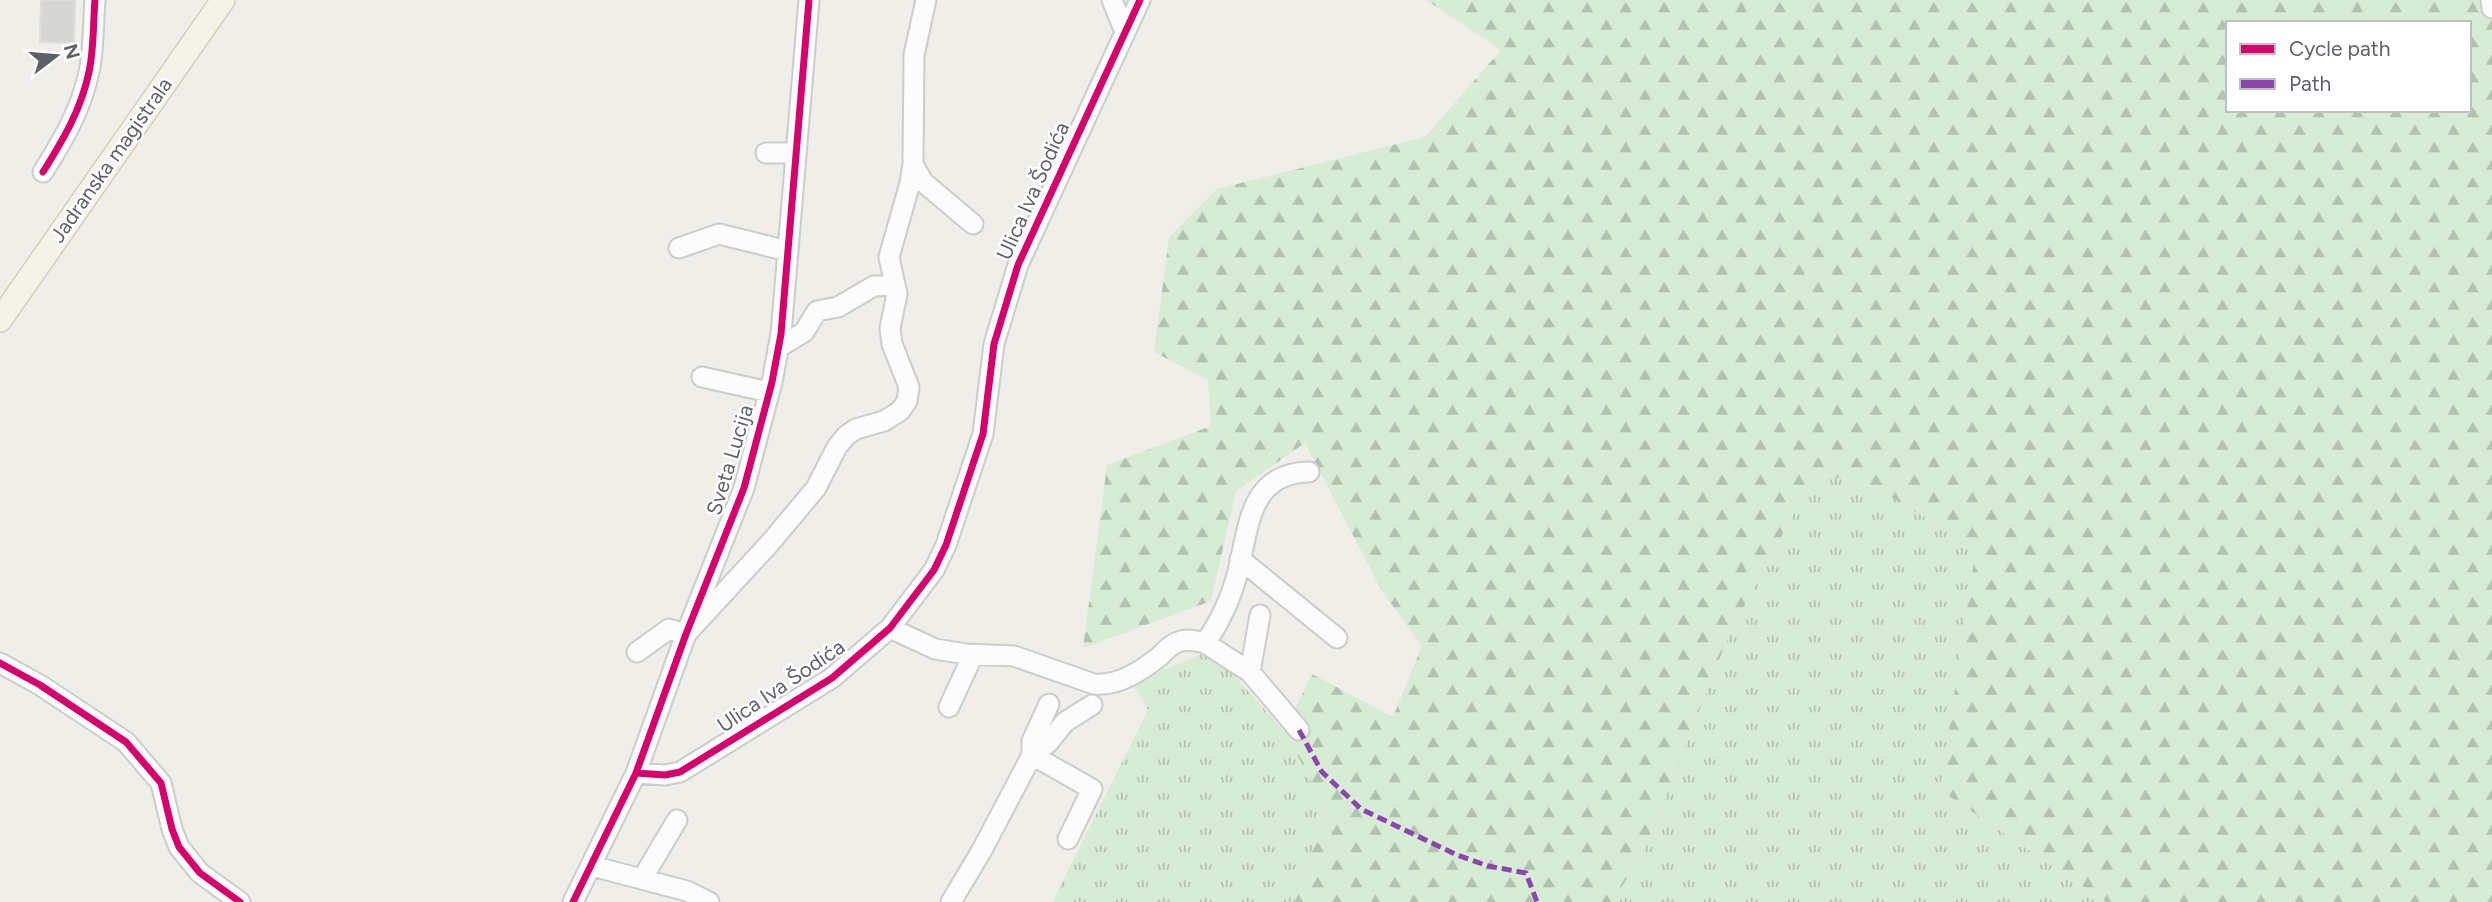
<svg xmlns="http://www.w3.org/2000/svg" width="2492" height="902" viewBox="0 0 2492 902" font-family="Figtree,sans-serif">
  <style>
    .grass { fill: url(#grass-tufts) }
    .forest { fill: url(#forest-firs); fill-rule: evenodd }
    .building { fill: #d6d6d3; stroke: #deddd8; stroke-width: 2 }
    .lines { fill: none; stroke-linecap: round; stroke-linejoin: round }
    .minor-casing { stroke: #cccccb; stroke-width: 23 }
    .major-casing { stroke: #d8d0b6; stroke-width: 26 }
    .minor { stroke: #fdfcfc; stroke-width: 19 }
    .major { stroke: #f4f2e9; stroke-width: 23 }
    .quiet { stroke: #8e44ad; stroke-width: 5; stroke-dasharray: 10 5; stroke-linecap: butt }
    .cycleway-casing { stroke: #fff; stroke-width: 11 }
    .cycleway { stroke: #d6006c; stroke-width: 7 }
    .labels { text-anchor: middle; stroke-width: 5; stroke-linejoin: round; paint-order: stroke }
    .street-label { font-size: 21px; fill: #5e6268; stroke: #fff }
  </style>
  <defs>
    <pattern id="grass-tufts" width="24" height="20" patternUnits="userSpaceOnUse" patternTransform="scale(1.75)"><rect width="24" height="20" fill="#d6ecd4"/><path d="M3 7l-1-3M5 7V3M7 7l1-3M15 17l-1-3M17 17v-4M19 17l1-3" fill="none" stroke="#b1c3b0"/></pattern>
    <pattern id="forest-firs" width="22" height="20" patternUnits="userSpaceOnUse" patternTransform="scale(1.75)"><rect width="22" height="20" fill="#d6ecd4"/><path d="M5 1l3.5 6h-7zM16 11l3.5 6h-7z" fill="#b1c3b0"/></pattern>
  </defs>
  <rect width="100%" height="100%" fill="#efeee9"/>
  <!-- grass -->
  <path class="grass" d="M1816 472 1874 487 1977 548 1940 790 2106 902H1612L1643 853 1731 630Z
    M1211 650 1284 731 1326 808 1295 902H1052L1148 710 1132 683Z"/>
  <!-- forest -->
  <path class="forest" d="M1426 0H2492V902H2106L1940 790 1976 548 1874 487 1816 472 1731 630 1643 853 1612 902H1295L1326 808 1284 731 1312 674 1393 717 1422 646 1382 591 1305 443 1236 491 1211 601 1083 648 1107 465 1211 426 1208 380 1154 352 1169 237 1217 189 1425 137 1501 50ZM2228 23H2469V110H2228Z"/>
  <!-- building -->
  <path class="building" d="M41 0H75L74 43 40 42Z"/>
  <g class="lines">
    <defs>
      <path id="minor" d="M1112 0 1125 32
        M2491 0 2492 8
        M766 153H796
        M913 164 923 182 973 224
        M43 172C63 140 81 110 89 72 94 49 93 23 95 0
        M679 248 719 234 788 251
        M778 348 804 332 817 311 838 307 874 286 895 285
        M702 377 769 392
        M1240 559 1337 638
        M890 628 935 649 966 654 1014 656 1094 684C1119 686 1141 671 1160 656 1165 651 1171 644 1178 642 1187 638 1197 641 1205 643L1250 672 1299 730
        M1205 643C1219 624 1231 598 1237 575 1249 531 1247 473 1309 472
        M637 652 669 629 686 634 770 543 816 488 837 447 846 436 856 429 884 421 900 411 907 401 909 387 892 344 890 328 897 294 889 257 910 183 913 164 914 55 926 0
        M0 663 40 685 126 742 161 783 172 829 179 847 200 873 240 902
        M1250 672 1260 615
        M949 707 973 655
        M1032 755 1092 789 1068 839
        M1032 755V741L1049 704
        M636 773 665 775 680 772 832 678 890 628 934 570 946 545 983 434 994 344 1018 265 1140 0
        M592 866 687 891 709 902
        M642 879 677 820
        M573 902 636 773 686 634 744 488 772 382 781 334 809 0
        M951 902 982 850 1032 755 1048 743 1065 722 1092 705"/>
      <path id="major" d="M0 320 223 0"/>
    </defs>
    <!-- minor casing -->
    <use href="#minor" class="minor-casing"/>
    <!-- major casing -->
    <use href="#major" class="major-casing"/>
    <!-- minor -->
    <use href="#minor" class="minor"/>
    <!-- major -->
    <use href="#major" class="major"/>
    <!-- quiet -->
    <path class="quiet" d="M1299 730 1322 772 1361 809 1457 855 1488 866 1526 873 1537 902"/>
    <defs>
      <path id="cycleway" d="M43 172C63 140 81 110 89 72 94 49 93 23 95 0
        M0 663 40 685 126 742 161 783 172 829 179 847 200 873 240 902
        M636 773 665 775 680 772 832 678 890 628 934 570 946 545 983 434 994 344 1018 265 1140 0
        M573 902 636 773 686 634 744 488 772 382 781 334 809 0"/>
    </defs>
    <!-- cycleway casing -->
    <use href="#cycleway" class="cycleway-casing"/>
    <!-- cycleway -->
    <use href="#cycleway" class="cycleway"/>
  </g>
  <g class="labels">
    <!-- street labels -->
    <g class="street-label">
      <text transform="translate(111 160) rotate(-55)" y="7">Jadranska magistrala</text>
      <text transform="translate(1033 191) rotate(-66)" y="7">Ulica Iva Šodića</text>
      <text transform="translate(730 460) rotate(-73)" y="7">Sveta Lucija</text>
      <text transform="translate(781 686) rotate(-34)" y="7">Ulica Iva Šodića</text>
    </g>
  </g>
  <!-- legend -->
  <rect x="2226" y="21" width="245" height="91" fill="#ffffff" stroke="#bfc0c3" stroke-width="2"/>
  <rect x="2240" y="44" width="35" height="10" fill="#d6006c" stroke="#bfc0c3" stroke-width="2"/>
  <text x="2289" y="56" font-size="21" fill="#5e6268">Cycle path</text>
  <rect x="2240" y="79" width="35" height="10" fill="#8e44ad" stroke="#bfc0c3" stroke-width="2"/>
  <text x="2289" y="91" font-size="21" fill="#5e6268">Path</text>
  <!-- north arrow -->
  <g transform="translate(56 56) rotate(74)" stroke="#ffffff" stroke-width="5" paint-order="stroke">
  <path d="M0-5L12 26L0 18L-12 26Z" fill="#5e6268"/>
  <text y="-10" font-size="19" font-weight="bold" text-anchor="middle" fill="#5e6268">N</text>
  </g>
</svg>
